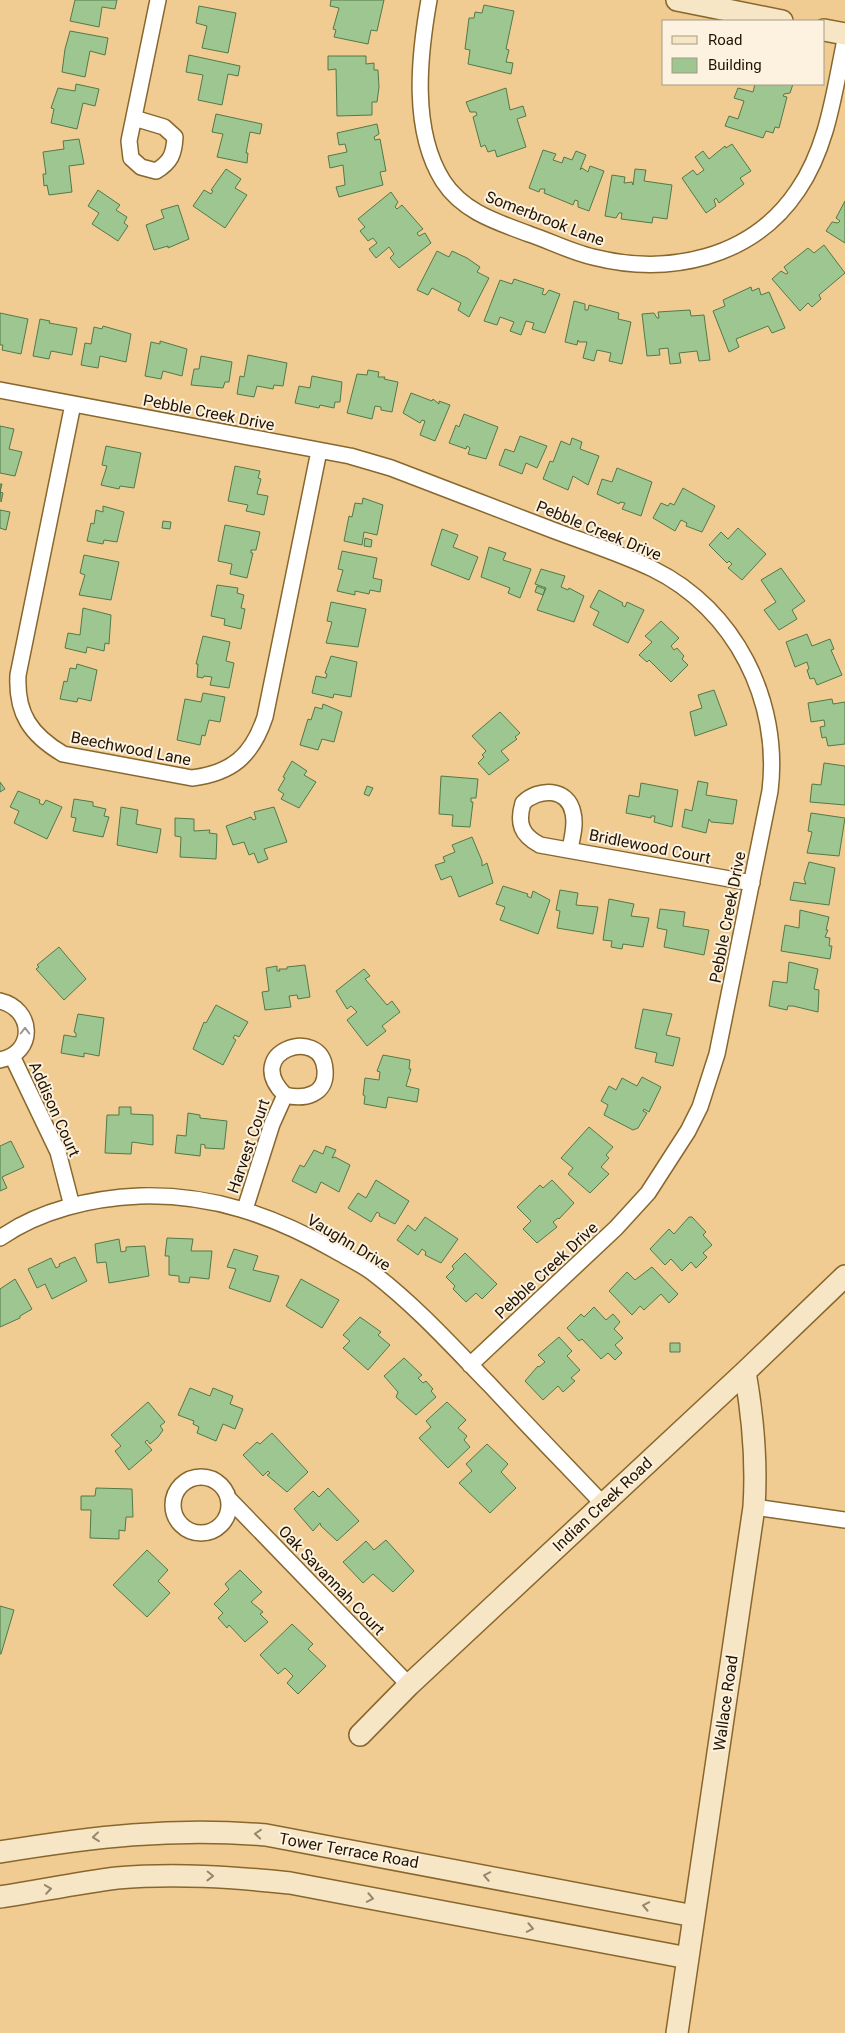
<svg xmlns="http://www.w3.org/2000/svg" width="845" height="2033" viewBox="0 0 845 2033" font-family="Roboto,sans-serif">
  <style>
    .building { fill: #9dc691; stroke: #537948 }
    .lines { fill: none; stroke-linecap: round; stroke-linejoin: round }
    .street-casing { stroke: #88672e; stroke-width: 18 }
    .secondary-casing { stroke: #88672e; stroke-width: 24 }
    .street { stroke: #fff; stroke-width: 15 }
    .secondary { stroke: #f7e6c5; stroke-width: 21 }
    .oneway { stroke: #9b958c }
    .oneway2 { stroke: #96876c }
    .labels { text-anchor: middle; stroke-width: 4; stroke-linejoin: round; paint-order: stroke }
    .street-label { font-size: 16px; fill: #201300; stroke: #fdf2e0 }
  </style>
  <rect width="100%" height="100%" fill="#f1cc92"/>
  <!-- building -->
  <path class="building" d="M75 0H117L115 9 102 7 99 27 70 21Z
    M331 0H384L377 31 371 30 368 44 334 37 336 30 333 29 339 8 330 6Z
    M484 5 514 11 506 49 509 50 506 62 513 63 511 74 468 64 470 50 465 49 469 18H474L475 12 482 13Z
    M199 6 236 13 228 53 202 48 207 26 196 23Z
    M70 31 108 38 105 55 90 51 85 77 62 72 65 49Z
    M189 55 240 66 238 76 228 74 222 105 198 100 203 75 186 72Z
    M328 56H366V64L374 63V70H378L379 87 377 102H372V115L337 116 336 69 328 70Z
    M76 84 99 89 95 106 83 103 77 129 51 123 54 109 51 108 58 88 75 91Z
    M755 84H793L790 93 784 94 783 96 787 97 779 128 775 127 773 133 766 131 763 138 725 126 729 116 738 119 744 101 734 98 738 88 753 92Z
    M506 88 510 110 523 106 526 116 517 119 526 147 497 157 495 150 488 152 485 145 481 147 473 117 477 115 476 112H470L466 102Z
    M216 114 262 124 260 134 250 132 246 153H248L247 163 217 157 223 134 212 132Z
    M377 124 379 134 374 137 375 140 380 139 386 171 380 172 383 185 339 197 336 187 345 185 343 165 330 168 328 156 347 152 345 144 339 145 337 133Z
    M79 139 84 164 69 166 72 192 49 195 47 185 44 186 43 174H46L43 152 64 149 63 141Z
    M732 144 751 171 740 178 744 184 719 203 716 198 714 200 716 206 706 213 682 178 693 170 697 175 704 170 695 157 703 151 709 159 725 146 726 148Z
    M543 150 556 154 553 160 562 163 564 157 572 160 576 151 586 155 580 170 582 168 588 172 590 166 604 171 589 211 578 207V201L575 200 573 205 544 193 545 189H540L539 192 529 188Z
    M226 169 241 179 235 188 247 195 225 228 193 206 204 190 211 194 213 191 211 190Z
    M635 169 646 170 644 181 672 185 667 219 653 217 652 223 621 219 622 213H619L616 218 605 216 612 175 625 177 624 183 632 182 633 185Z
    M98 190 120 205 116 210 127 217 124 223 128 226 118 241 92 224 99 213 88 206Z
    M391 192 398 202 395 207 397 209 402 205 423 229 417 233 419 236 425 233 431 243 399 268 390 258 394 254 389 247 376 258 369 249 377 243 373 238 368 241 360 231 365 227 358 219Z
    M845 201V243L826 231 832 222 838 223 840 221 836 218Z
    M178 205 189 239 168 248V246L154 250 146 225 164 218 161 210Z
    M824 245 845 273 819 295 821 299 812 307 808 303 800 311 772 279 781 271 786 274 788 273 784 267 808 248 814 253Z
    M437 251 449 257 452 251 467 258 480 267 477 272 489 278 469 317 458 310 461 303 432 288 428 295 417 290Z
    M514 279 544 289 542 294 545 295 549 290 560 294 545 333 532 329 534 323 526 321 521 335 510 331 514 322 500 317 497 325 484 321 500 280 512 284Z
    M751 287 752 291 759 288 761 295 769 292 785 328 772 333 768 326 736 339 739 347 729 352 713 311 725 306 723 300Z
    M574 301 585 304V310H588L589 305 619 313 618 319 631 322 622 364 609 361 611 353 597 350 594 361 583 358 587 342H579L578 340 577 345 565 342Z
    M690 310 691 316 704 315 710 360 699 361 697 351 679 353 681 363 670 364 668 348 659 349 660 355 647 356 642 314 654 313 657 318H659L658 312Z
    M0 313 28 319 21 354 2 350 3 345H0Z
    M40 319 50 321 49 323 77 328 72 355 51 351 49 359 33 356Z
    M103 326 131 334 126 362 100 356 98 368 81 365 85 343 91 344 94 327 102 329Z
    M160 341 187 349 182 376 163 371 161 379 145 376 151 342 160 344Z
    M248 355 287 363 283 386 274 385 273 389 257 386 254 397 237 394 240 376 244 377Z
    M201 356 232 362 229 382H225L223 388 191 385 194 369H199Z
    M368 370 379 372 378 377H385L384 379 398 382 392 412 381 410V407L375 406 372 419 347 413 357 374 367 375Z
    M312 376 342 382 340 402H335L334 408 320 405 319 408 295 403 299 386 310 388Z
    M411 393 432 401 433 399 439 404V401L450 405 435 441 420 435 425 421 422 420 420 423 403 413Z
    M464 414 498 427 486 459 468 454 470 448 467 446 466 449 449 443 456 425 459 427Z
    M0 426 14 429 9 449 22 452 15 476 0 473Z
    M520 436 547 446 537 468 526 463 522 474 499 465 505 449 514 452Z
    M572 438 582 442 580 449 599 456 588 485 573 476 568 490 543 479 550 461 553 462 561 441 570 445Z
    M106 446 141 453 134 488 120 486 119 489 101 485 107 466 102 465Z
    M235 466 260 471 258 478 261 479 257 494 268 496 264 515 246 511 248 505 228 501Z
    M617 468 652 482 641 516 622 509 625 503 620 502 619 504 597 494 602 479 612 482Z
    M0 484H2L0 492 3 493 1 502Z
    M683 488 715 506 702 532 686 526 687 523 681 520 675 531 653 518 661 503 668 506 670 503 674 505Z
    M363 498 383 505 377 535 364 532 362 545 344 541 349 516 352 517 355 503 362 504Z
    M103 506 124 512 117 542 104 540 103 544 87 541 91 523 94 524 96 510 103 512Z
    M0 510 10 512 6 530 0 528Z
    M163 521 171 522 170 529 162 528Z
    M225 525 260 532 256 550H251V553H253L247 578 230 574 232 564 218 561Z
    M738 528 766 554 742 580 728 568 732 564 729 561 727 563 709 545 721 532 728 539Z
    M442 529 458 535 453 547 478 557 469 580 431 565Z
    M365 538 372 540 371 547 364 546Z
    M489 547 506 553 503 560 531 569 520 598 508 593 510 588 481 577Z
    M342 551 377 558 373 578 382 580 380 592 370 590 369 594 355 591V595L337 591 343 570 338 569Z
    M84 555 119 562 111 600 79 595 85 575 80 573Z
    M781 568 805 601 792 610 797 619 779 630 764 610 776 602 761 580Z
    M541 569 565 576 561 587 568 590 569 588 584 596 574 622 537 610 546 588 535 584Z
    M217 585 238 588 237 593 244 595 241 608 245 609 241 629 224 625 225 619 211 616Z
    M537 586 545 589 543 595 535 592Z
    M599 590 623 603 622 605 625 607 627 602 644 610 628 643 593 625 599 612 590 607Z
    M331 602 366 609 358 647 326 643 332 622 327 621Z
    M83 608 111 615 109 644 105 643 104 651 87 647 86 653 65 648 68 633 80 635Z
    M661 621 679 638 671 646 674 650 677 648 684 656 682 659 688 665 671 682 649 660 647 662 639 655 652 642 645 636Z
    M807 634 812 646 830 639 834 649 831 650 842 675 817 685 814 678 810 679 807 670 809 669 807 662 795 667 786 642Z
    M203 636 230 642 226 661 234 663 229 688 210 685 212 677 204 676 203 678 197 677 198 664H196Z
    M331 656 357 662 351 697 334 694 333 698 312 693 316 676 326 678 327 674 325 673Z
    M77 664 97 670 91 701 78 698 77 702 60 699 64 681 67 682 70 668 76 669Z
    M714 690 727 725 695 736 690 712 702 708 698 695Z
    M203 693 225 697 220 722 209 720 205 736 202 735 200 745 177 740 185 699 201 702Z
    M832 699 833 704 845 702V744L828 746 826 737 822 738 820 727 825 726 824 720 811 722 808 703Z
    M323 704 342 712 334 742 322 739 318 750 300 745 308 719 311 720 315 707 322 709Z
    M500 712 520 733 515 737 517 739 501 751 509 760 489 775 478 763 484 757 482 755 486 751 472 736Z
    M292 761 307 771 304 775 316 782 299 808 281 799 284 794 278 790 285 778 283 777Z
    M824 763 845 766V805L810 802 812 784 821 785Z
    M441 776 478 779 476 798H471V802H473L470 827 452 826 453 815 439 814Z
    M698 781 708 783 706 795 737 800 733 824 711 822 709 819 706 833 682 827 685 809 692 811Z
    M0 782 5 789 0 792Z
    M641 783 678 790 672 827 654 822 655 816H651V818L626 813 629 795 639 797Z
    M367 786 373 788 369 796 364 794Z
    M18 791 40 800 39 803 43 805 46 800 62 807 47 839 14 823 19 811 10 807Z
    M74 799 93 802V806L106 809 104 816 109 817 103 837 73 831 76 818 71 817Z
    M121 807 138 810 136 824 161 829 157 853 117 845Z
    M274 807 287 842 264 849 268 859 258 863 254 853 249 855 244 842 233 845 226 826 251 817 253 820 256 819 254 812Z
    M811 813 845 818 839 856 807 853 812 832 808 831Z
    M175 818 194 819V831L210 830 209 833 217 834 216 859 180 857 181 837 175 836Z
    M472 837 482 861V866L487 863 493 883 459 897 451 876 441 880 435 865 445 862 443 857 455 852 452 845Z
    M809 862 835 868 829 905 790 900 794 882 806 884 804 879Z
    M503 886 528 894 527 896 531 898 533 891 550 900 538 934 500 920 505 907 496 904Z
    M560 890 578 893 576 905 598 907 593 934 557 928 560 911 556 910Z
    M609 899 634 904 631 916 649 918 643 947 623 944 622 949 611 947 612 941 603 940Z
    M660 909 685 912 683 926 709 930 704 955 664 947 667 930 657 928Z
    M800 910 829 917 826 930H828L825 937 830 938 829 946H832L830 959 781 951 785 925 799 928Z
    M59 947 86 979 64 1000 36 969 39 967 37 965Z
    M789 962 818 969 814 989 819 990 818 1012 793 1006H788L787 1010 769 1006 773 981 787 983Z
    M305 965 310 997 298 999 297 995 289 996 291 1007 265 1010 262 992 269 991 266 968 277 966V971H280L279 969H287V967Z
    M364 969 370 976 365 979 387 1005 392 1001 400 1012 382 1026 386 1031 367 1046 347 1020 357 1012 351 1006 347 1009 336 991Z
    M216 1005 248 1022 239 1037 235 1035 233 1038 236 1040 223 1065 193 1049 204 1022 206 1023Z
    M643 1009 672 1014 666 1035 680 1038 673 1066 655 1062 657 1053 635 1048Z
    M78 1014 104 1018 99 1056 84 1053V1057L61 1053 64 1035 76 1037V1033L74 1032Z
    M383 1055 410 1060 409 1069H411L406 1086 419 1089 417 1102 388 1097 386 1108 364 1104 365 1096 363 1095 365 1078 379 1080 380 1072 377 1071Z
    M642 1077 661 1087 649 1112 644 1109 643 1111 647 1113 638 1128 633 1130 604 1115 608 1105 601 1101 609 1086 616 1090 622 1078 637 1086Z
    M119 1107H131V1114L153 1115V1145L132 1142 131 1154 105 1153 107 1115H119Z
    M188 1113 200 1115V1118L227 1121 224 1149 205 1148V1145L201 1144 200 1156 175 1153 177 1135 186 1136Z
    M589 1127 613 1147 606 1155 609 1158 601 1167 609 1174 590 1193 568 1174 573 1168 561 1158Z
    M11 1141 24 1167 2 1177 7 1188 0 1191V1146Z
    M326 1146 336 1150 332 1158 335 1157 350 1165 339 1192 321 1182 316 1193 292 1181 300 1165 304 1167 314 1150 323 1154Z
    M376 1180 409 1201 395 1224 379 1216 380 1214 377 1212 371 1222 348 1208 358 1193 366 1198Z
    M552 1180 574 1203 559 1219 558 1218 553 1222 557 1227 537 1243 523 1229 531 1221 517 1207 540 1185 543 1188Z
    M425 1217 458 1239 441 1263 425 1255 426 1252 422 1249 418 1255 397 1240 408 1225 415 1231Z
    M689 1217H692L706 1232 703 1235 712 1245 703 1253 707 1257 696 1268 691 1262 682 1271 671 1259 665 1265 650 1249 669 1229 674 1234Z
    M167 1238 193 1239 191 1251H212L209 1279 190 1277 189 1283 179 1282V1276L169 1275V1256H165Z
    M119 1239 121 1252 126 1251V1247L145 1246 149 1276 109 1283 106 1262 97 1263 95 1244Z
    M234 1249 258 1256 253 1270 279 1276 270 1302 229 1288 236 1269 227 1267Z
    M465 1253 497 1284 482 1299 476 1293 466 1302 453 1289 455 1286 446 1277 454 1269 452 1266Z
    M75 1257 87 1281 52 1299 45 1284 37 1288 28 1269 51 1258 56 1268 60 1266 59 1264Z
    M652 1267 678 1294 669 1303 661 1294 644 1310 640 1306 632 1315 609 1291 627 1272 635 1280Z
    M15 1279 32 1309 20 1316V1318L0 1327V1289Z
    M301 1279 339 1300 322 1328 286 1306Z
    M594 1307 606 1320 613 1314 620 1322 614 1329 623 1338 615 1345 622 1353 615 1360 608 1353 601 1359 582 1339 579 1341 567 1328 581 1314 584 1317Z
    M360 1317 381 1332 378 1335 390 1345 368 1370 343 1348 350 1341 343 1335Z
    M559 1337 572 1351 567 1356 580 1370 571 1378 575 1381 563 1392 558 1386 543 1400 525 1381 538 1366 539 1367 545 1362 538 1355Z
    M670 1343H680V1352H670Z
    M404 1358 422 1375 418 1378 423 1383 426 1381 433 1389 431 1391 436 1397 416 1415 396 1397 398 1392 384 1376Z
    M190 1388 210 1396 213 1388 233 1396 230 1404 243 1409 235 1429 223 1424 216 1441 197 1433 199 1427 193 1424 194 1421 178 1415Z
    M148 1402 165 1422 160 1426 163 1430 158 1437 150 1444 147 1440 145 1442 152 1450 129 1470 115 1451 121 1446 111 1435Z
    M447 1402 466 1420 458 1428 467 1436 464 1440 470 1447 448 1468 419 1438 431 1427 426 1421Z
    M272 1433 308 1472 287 1492 267 1475 270 1473 268 1471 263 1476 243 1455 257 1442 260 1444Z
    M487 1444 508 1464 501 1472 516 1488 490 1513 459 1483 472 1471 466 1464Z
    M96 1488 132 1489 133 1517H126L125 1531 119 1530V1539L90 1538 91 1510H81V1496H95Z
    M328 1488 359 1521 337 1541 321 1526 320 1523 313 1531 294 1509 313 1491 319 1497Z
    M386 1540 414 1571 393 1592 373 1574 363 1583 343 1562 366 1541 374 1550Z
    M147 1550 168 1570 158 1581 170 1593 147 1617 113 1585Z
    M240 1570 262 1592 251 1602 263 1612 260 1614 268 1622 245 1642 229 1625 227 1628 218 1618 223 1613 214 1604 229 1589 225 1584Z
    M0 1606 14 1610 1 1654H0Z
    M292 1624 313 1644 308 1649 326 1666 298 1694 287 1683 293 1676 285 1668 278 1674 260 1655Z"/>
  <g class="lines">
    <defs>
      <path id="street" d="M429 0C419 56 411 130 443 181 463 212 497 222 529 234 550 241 571 252 593 257 668 276 752 259 798 190 828 146 834 92 845 40
        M134 118 164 127 175 137C174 154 171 162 156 171L141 167 131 158 129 141 158 0
        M0 390 350 456 391 468C444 488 497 509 550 529 584 542 620 553 653 569 735 609 781 701 770 791L717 1054 700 1107 688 1131 648 1193 616 1228 470 1365
        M73 404 18 675C16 714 31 735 63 754L192 778C232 773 252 756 265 717L319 451
        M570 849C572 838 576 825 573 813 568 787 538 788 523 803 517 823 521 835 540 845L752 883
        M0 1001C34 1009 36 1053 0 1060
        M12 1056 58 1152 72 1206
        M245 1209 272 1124 285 1095C304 1100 327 1095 325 1070 322 1024 241 1052 285 1095
        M0 1238C40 1210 92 1198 140 1196 211 1194 272 1215 334 1250 346 1257 361 1264 373 1273 416 1306 452 1346 490 1385 527 1425 565 1464 602 1503
        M173 1505a28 28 0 1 1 56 0a28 28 0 1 1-56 0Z
        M229 1499 409 1685
        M754 1507 845 1520"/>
      <path id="secondary" d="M677 0 782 21
        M824 30 845 34
        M360 1735 409 1685 745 1372 845 1276
        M0 1852C92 1837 173 1827 266 1835L694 1916
        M0 1897C39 1891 78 1883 117 1878 175 1873 232 1877 290 1883L688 1958
        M677 2033 754 1507C757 1461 753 1417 745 1372"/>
    </defs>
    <!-- street casing -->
    <use href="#street" class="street-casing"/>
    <!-- secondary casing -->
    <use href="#secondary" class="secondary-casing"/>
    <!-- street -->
    <use href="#street" class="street"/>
    <!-- secondary -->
    <use href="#secondary" class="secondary"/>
  </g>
  <!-- one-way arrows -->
  <defs><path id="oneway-chevron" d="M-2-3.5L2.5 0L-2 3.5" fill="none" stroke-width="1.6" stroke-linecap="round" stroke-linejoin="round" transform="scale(1.25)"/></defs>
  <use class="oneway" href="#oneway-chevron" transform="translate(25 1031) rotate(-90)"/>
  <g class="oneway2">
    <use href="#oneway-chevron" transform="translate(258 1834) rotate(-175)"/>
    <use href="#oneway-chevron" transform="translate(96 1837) rotate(174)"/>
    <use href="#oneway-chevron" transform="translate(210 1876) rotate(1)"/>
    <use href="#oneway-chevron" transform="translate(487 1876) rotate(-169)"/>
    <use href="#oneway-chevron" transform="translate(48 1889) rotate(-9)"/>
    <use href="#oneway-chevron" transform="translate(370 1898) rotate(11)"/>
    <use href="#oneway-chevron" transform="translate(646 1906) rotate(-169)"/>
    <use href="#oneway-chevron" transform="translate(530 1928) rotate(11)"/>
  </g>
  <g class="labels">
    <!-- street labels -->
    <g class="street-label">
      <text transform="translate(545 218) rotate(21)" y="6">Somerbrook Lane</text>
      <text transform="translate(209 412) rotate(11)" y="6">Pebble Creek Drive</text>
      <text transform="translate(599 530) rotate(22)" y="6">Pebble Creek Drive</text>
      <text transform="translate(131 748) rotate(11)" y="6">Beechwood Lane</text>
      <text transform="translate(650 846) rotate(11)" y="6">Bridlewood Court</text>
      <text transform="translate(727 917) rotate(-79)" y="6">Pebble Creek Drive</text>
      <text transform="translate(55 1109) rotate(66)" y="6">Addison Court</text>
      <text transform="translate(248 1146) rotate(-71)" y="6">Harvest Court</text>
      <text transform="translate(349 1242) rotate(31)" y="6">Vaughn Drive</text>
      <text transform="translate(546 1270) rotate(-43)" y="6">Pebble Creek Drive</text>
      <text transform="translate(602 1504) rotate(-43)" y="6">Indian Creek Road</text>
      <text transform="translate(332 1580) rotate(46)" y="6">Oak Savannah Court</text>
      <text transform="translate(725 1703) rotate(-82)" y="6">Wallace Road</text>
      <text transform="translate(349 1850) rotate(10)" y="6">Tower Terrace Road</text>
    </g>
  </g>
  <!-- legend -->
  <rect x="662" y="20" width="162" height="65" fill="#fdf2e0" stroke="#a59986"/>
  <rect x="672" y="36" width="25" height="8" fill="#f7e6c5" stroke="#a59986"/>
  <text x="708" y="45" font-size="15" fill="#201300">Road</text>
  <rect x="672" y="58" width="25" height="15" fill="#9dc691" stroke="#a59986"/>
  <text x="708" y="70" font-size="15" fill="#201300">Building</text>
</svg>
